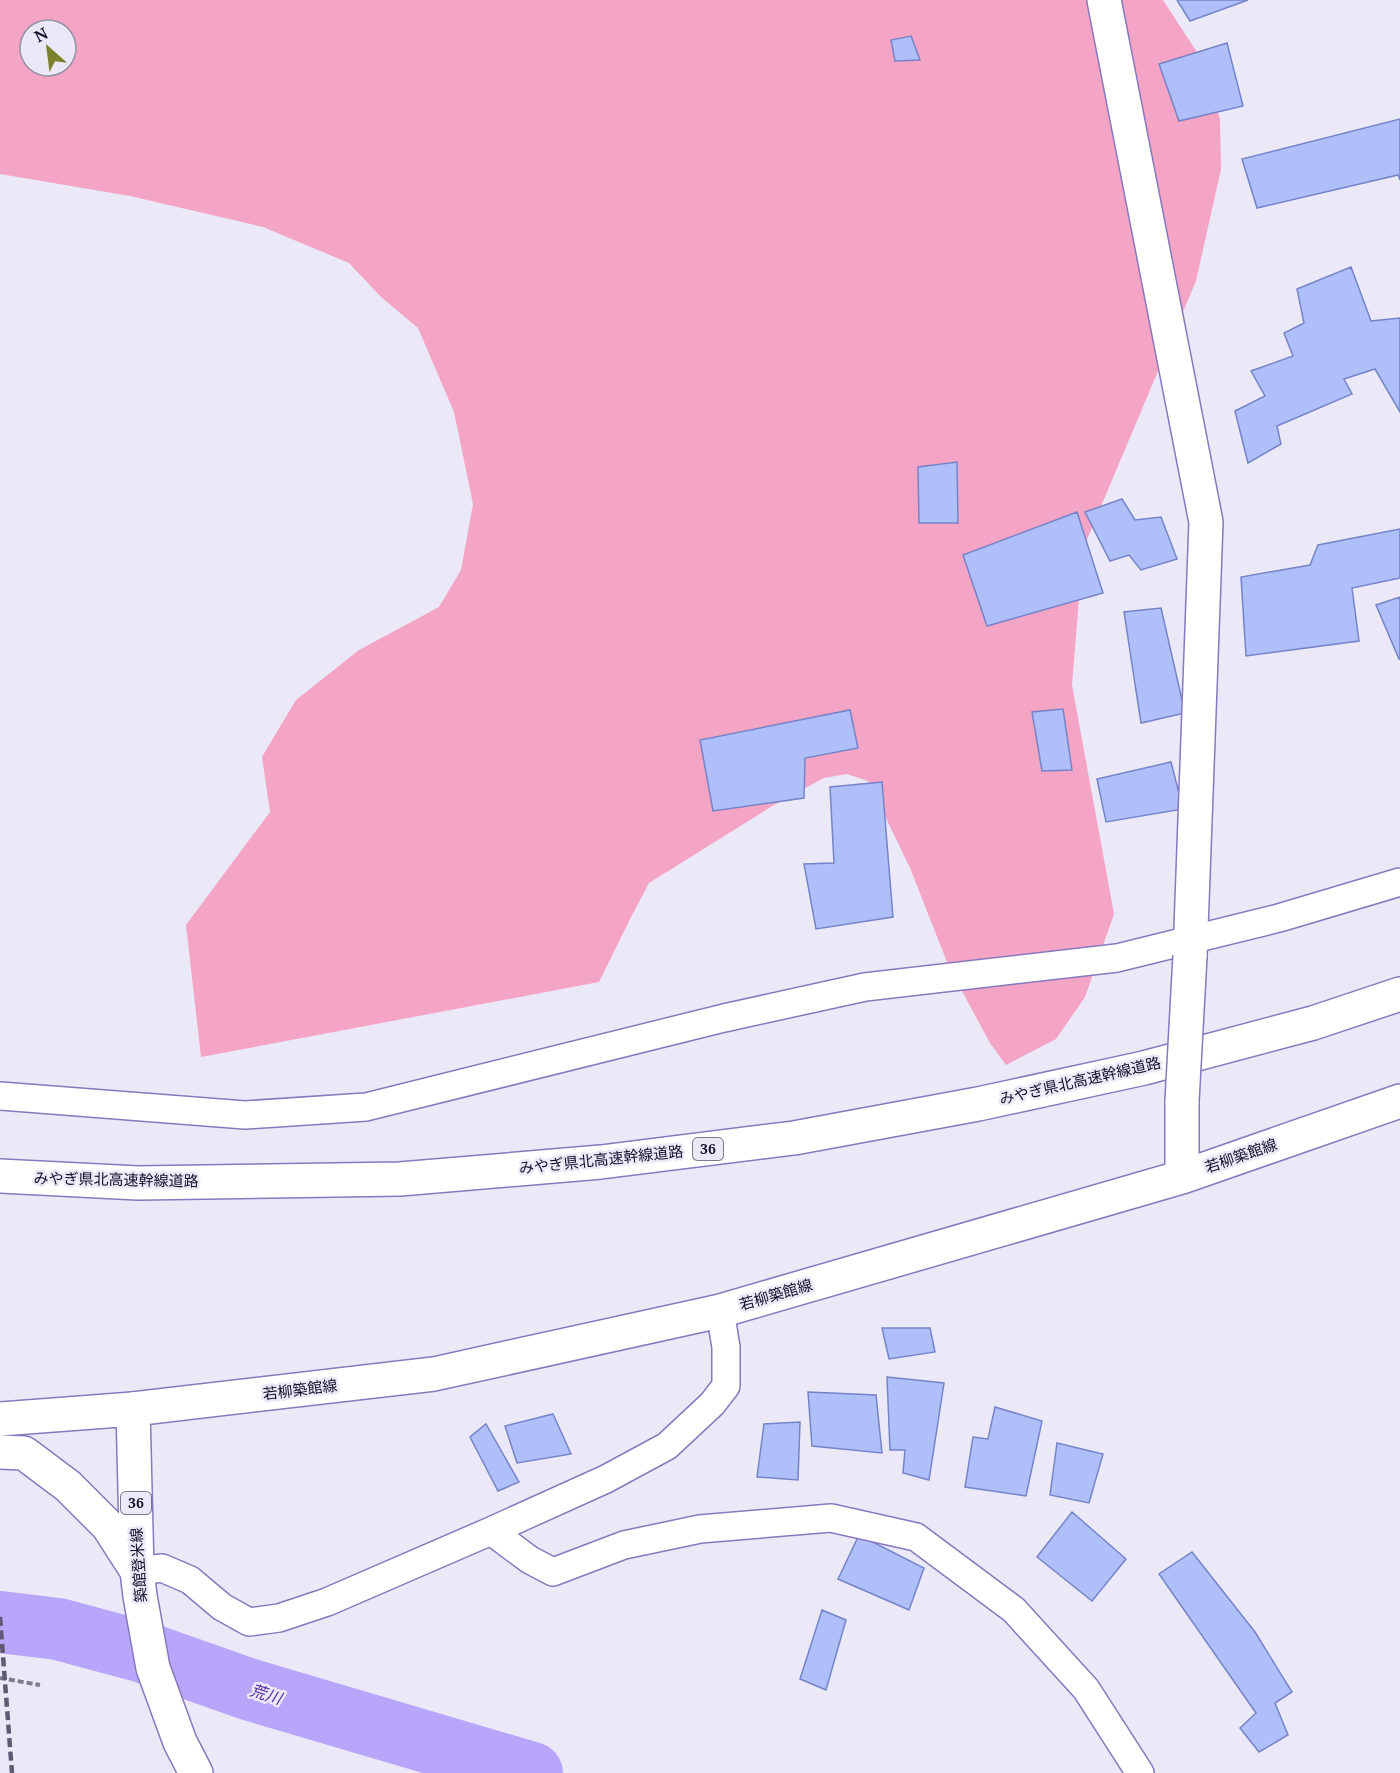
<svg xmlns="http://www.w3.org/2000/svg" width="1400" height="1773" viewBox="0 0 1400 1773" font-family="'Noto Serif','Noto Sans JP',serif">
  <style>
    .green { fill: #f4a4c5; fill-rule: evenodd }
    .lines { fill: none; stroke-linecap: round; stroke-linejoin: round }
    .river { stroke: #b8a6fb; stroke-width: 62 }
    .building { fill: #afbff9; stroke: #7584c9; stroke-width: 1.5 }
    .street-casing { stroke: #8878be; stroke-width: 30 }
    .secondary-casing { stroke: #8878be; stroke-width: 36 }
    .primary-casing { stroke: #8878be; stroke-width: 36 }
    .path { stroke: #7f7a90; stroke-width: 4; stroke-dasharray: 6 3; stroke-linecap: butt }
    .street { stroke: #fff; stroke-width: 27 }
    .secondary { stroke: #fff; stroke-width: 33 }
    .primary { stroke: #fff; stroke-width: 33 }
    .rail { stroke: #5f5a71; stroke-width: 4.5; stroke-dasharray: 9 4.5; stroke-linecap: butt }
    .secondary-bridge-casing { stroke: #8878be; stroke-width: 36; stroke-linecap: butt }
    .secondary-bridge { stroke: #fff; stroke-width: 33 }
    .labels { text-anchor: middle; stroke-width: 5; stroke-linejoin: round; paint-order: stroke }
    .shield { fill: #ebe8f8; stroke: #554f67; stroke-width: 1.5 }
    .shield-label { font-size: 14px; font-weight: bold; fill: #150e29 }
    .street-label { font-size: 15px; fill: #150e29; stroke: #ebe8f8 }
    .water-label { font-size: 16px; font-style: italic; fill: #5428a1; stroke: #ebe8f8 }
  </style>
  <rect width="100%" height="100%" fill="#ebe8f8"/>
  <!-- green -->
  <path class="green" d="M0 0H1163L1204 63 1220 119 1221 169 1196 281 1083 549 1072 685 1114 914 1085 997 1056 1039 1006 1065 990 1043 949 967 910 868 868 781 847 774 824 778 774 805 649 883 630 919 599 982 201 1057 186 925 270 812 262 757 296 700 359 650 439 607 461 570 473 504 454 412 418 328 381 297 349 263 263 227 130 196 0 174ZM30 30H66V66H30Z"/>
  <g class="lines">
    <!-- river -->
    <path class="river" d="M0 1622 58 1629 140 1651 251 1690 532 1773"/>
  </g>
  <!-- building -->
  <path class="building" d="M1177 0H1248L1190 21Z
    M911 36 920 60 895 61 891 40Z
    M1227 43 1243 106 1179 121 1159 64Z
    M1400 119V180L1398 175 1257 208 1242 159Z
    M1351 267 1371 321 1400 318V412L1375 369 1344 379 1352 394 1277 426 1281 444 1248 463 1235 411 1265 396 1251 371 1293 356 1284 333 1304 323 1297 289Z
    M957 462 958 523H919L918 467Z
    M1122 499 1135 520 1161 517 1177 559 1141 570 1129 555 1110 561 1085 512Z
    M1077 512 1103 593 987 626 963 555Z
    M1400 529V578L1352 588 1359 641 1246 656 1241 577 1310 565 1318 545Z
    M1400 597V659H1399L1376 605Z
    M1161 608 1185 713 1141 723 1124 612Z
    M1063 709 1072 770 1042 771 1032 712Z
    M850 710 858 748 805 758 804 798 713 811 700 740Z
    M1171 762 1183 809 1106 822 1097 779Z
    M882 782 893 917 816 929 804 864 834 863 830 787Z
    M882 1328H930L935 1352 889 1359Z
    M887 1377 944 1383 929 1480 903 1473 905 1450H890Z
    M808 1392 876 1395 882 1453 812 1446Z
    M995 1407 1042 1421 1026 1496 965 1487 973 1437 988 1439Z
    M553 1414 571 1454 517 1463 505 1426Z
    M800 1422 798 1480 757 1477 764 1424Z
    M486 1424 519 1482 498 1491 470 1437Z
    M1057 1443 1103 1454 1089 1503 1050 1495Z
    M1072 1512 1126 1559 1092 1601 1037 1557Z
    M859 1535 924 1568 909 1610 838 1579Z
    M1192 1552 1255 1632 1292 1692 1275 1703 1288 1735 1259 1752 1240 1728 1256 1713 1159 1574Z
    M822 1610 846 1620 826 1690 800 1679Z"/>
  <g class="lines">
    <defs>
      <path id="street" d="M0 1096 245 1115 366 1107 724 1018 865 987 1117 958 1279 918 1400 882
        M491 1531 530 1560 553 1572 624 1545 700 1529 831 1518 916 1537 1014 1610 1086 1689 1140 1773
        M137 1571 162 1568 190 1580 222 1607 249 1622 279 1618 327 1602 491 1531 606 1479 667 1446 712 1404 726 1386V1347L720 1311"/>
      <path id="secondary" d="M1104 0 1206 522 1190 956
        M1182 1101V1177
        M133 1409 434 1374 720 1311 1182 1177 1400 1101"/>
      <path id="primary" d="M0 1176 138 1183 400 1179 601 1162 794 1138 978 1104 1144 1068 1313 1023 1400 994
        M0 1419 133 1409 137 1571 140 1596 153 1668 180 1742 196 1773
        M0 1452 24 1453 68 1486 108 1526 137 1571"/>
    </defs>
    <!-- street casing -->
    <use href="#street" class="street-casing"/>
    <!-- secondary casing -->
    <use href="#secondary" class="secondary-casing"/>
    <!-- primary casing -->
    <use href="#primary" class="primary-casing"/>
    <!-- path -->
    <path class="path" d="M0 1678 40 1685"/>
    <!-- street -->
    <use href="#street" class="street"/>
    <!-- secondary -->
    <use href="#secondary" class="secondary"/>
    <!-- primary -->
    <use href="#primary" class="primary"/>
    <!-- rail -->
    <path class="rail" d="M0 1617 12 1773"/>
    <defs>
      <path id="secondary-bridge" d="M1182 1101 1190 956"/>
    </defs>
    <!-- secondary-bridge casing -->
    <use href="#secondary-bridge" class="secondary-bridge-casing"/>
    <!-- secondary-bridge -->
    <use href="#secondary-bridge" class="secondary-bridge"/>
  </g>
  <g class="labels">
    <!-- shield labels -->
    <g class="shield">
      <rect x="693" y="1138" width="30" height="22" rx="4.5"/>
      <rect x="121" y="1492" width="30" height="22" rx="4.5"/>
    </g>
    <g class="shield-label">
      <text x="708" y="1154">36</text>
      <text x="136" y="1508">36</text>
    </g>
    <!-- street labels -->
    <g class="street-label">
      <text transform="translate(1080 1081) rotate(-13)" y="5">みやぎ県北高速幹線道路</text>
      <text transform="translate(1241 1156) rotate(-19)" y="5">若柳築館線</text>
      <text transform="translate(601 1160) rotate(-6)" y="5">みやぎ県北高速幹線道路</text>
      <text transform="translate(116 1180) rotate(1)" y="5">みやぎ県北高速幹線道路</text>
      <text transform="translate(776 1295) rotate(-16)" y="5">若柳築館線</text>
      <text transform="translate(300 1390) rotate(-7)" y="5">若柳築館線</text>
      <text transform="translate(139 1565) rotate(-94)" y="5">築館登米線</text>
    </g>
    <!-- water labels -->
    <g class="water-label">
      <text transform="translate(266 1694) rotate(17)" y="6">荒川</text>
    </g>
  </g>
  <!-- north arrow -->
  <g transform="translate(48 48) rotate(332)"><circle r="28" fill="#ebe8f8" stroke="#9591a5" stroke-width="1.5"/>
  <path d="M0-4.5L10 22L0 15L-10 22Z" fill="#7a802b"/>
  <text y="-9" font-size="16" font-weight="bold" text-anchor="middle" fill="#150e29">N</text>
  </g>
</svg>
